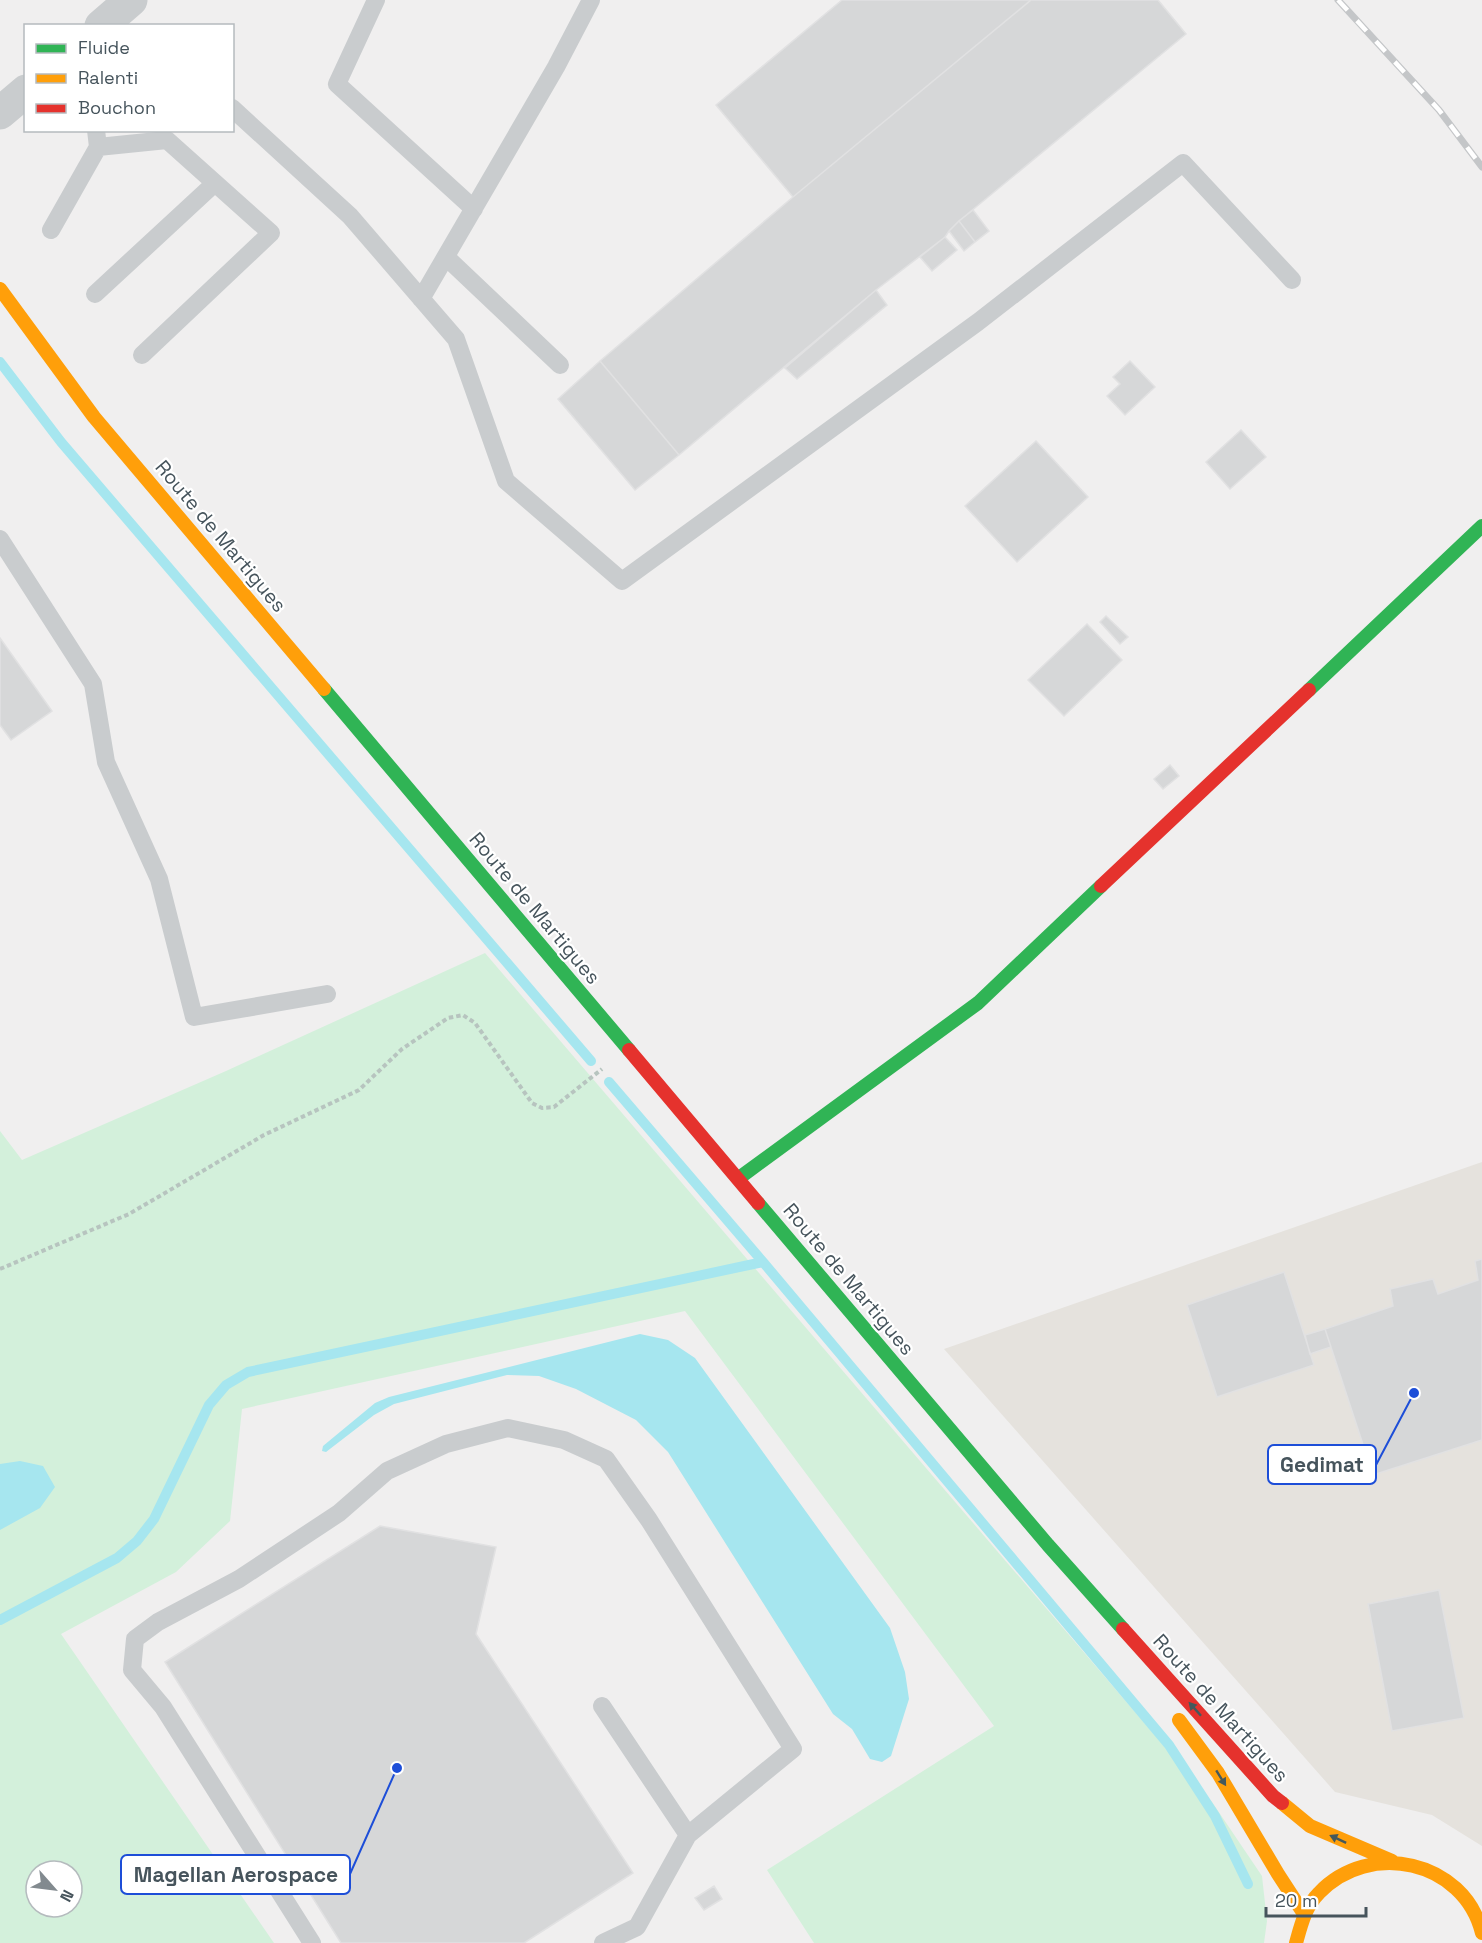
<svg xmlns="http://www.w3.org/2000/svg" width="1482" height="1943" viewBox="0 0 1482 1943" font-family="'Space Grotesk',sans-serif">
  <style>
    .commercial { fill: #e5e2dd }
    .green { fill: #d3f0db; fill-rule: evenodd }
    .water { fill: #a6e6ef }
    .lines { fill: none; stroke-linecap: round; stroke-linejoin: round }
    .stream { stroke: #a6e6ef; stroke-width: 10 }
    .building { fill: #d6d7d8; stroke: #e1e1e2; stroke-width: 1.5 }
    .path { stroke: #b7c4bf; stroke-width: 4; stroke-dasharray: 4.5 3; stroke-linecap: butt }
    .lane { stroke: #c9ccce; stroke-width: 18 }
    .street { stroke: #c9ccce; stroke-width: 33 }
    .fast { stroke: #30b455; stroke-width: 14 }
    .slow { stroke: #ff9f0a; stroke-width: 14 }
    .jam { stroke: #e5322d; stroke-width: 14 }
    .rail-casing { stroke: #c4c6c8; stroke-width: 7 }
    .rail { stroke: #fff; stroke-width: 4.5; stroke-dasharray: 14; stroke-linecap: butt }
    .oneway { fill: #45595c }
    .labels { text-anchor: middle; stroke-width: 4.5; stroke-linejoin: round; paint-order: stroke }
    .street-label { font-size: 20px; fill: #46545c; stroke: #fff }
    .leader { fill: none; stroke: #1d4ed8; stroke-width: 2 }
    .callout-dot { fill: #1d4ed8; stroke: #fff; stroke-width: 2 }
    .callout { fill: #fff; stroke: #1d4ed8; stroke-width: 2 }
    .callout-label { font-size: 21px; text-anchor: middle; font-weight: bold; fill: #46545c }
  </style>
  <rect width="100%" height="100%" fill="#f0efef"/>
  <!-- commercial -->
  <path class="commercial" d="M1482 1162V1846L1432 1815 1335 1792 944 1349Z"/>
  <!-- green -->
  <path class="green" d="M485 953 1212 1802 1262 1876 1267 1921 1264 1943H814L767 1870 994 1726 685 1311 242 1409 230 1521 176 1572 61 1634 274 1943H0V1131L22 1160 226 1071ZM36 1871H72V1907H36Z"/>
  <!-- water -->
  <path class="water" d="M640 1334 668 1340 695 1358 890 1628 905 1672 909 1699 891 1756 882 1762 870 1759 852 1729 833 1714 668 1452 636 1420 576 1389 539 1376 507 1375 394 1404 374 1415 326 1452 322 1451 323 1446 375 1403 389 1397Z
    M20 1461 43 1466 55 1487 40 1508 0 1530V1464Z"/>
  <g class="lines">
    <!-- stream -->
    <path class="stream" d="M0 362 61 442 591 1061
      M609 1082 763 1262
      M0 1620 117 1558 137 1541 154 1519 209 1405 226 1385 248 1372 763 1262 1169 1745 1215 1816 1248 1884"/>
  </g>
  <!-- building -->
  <path class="building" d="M842 0H1031L793 197 716 105Z
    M1031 0H1158L1186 34 959 221 949 231 945 237 876 290 679 455 600 361 793 197Z
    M973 210 989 231 975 242 959 221Z
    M959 221 975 242 964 251 949 231Z
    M945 237 957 250 932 271 920 257Z
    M876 290 887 305 797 379 785 368Z
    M600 361 679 455 635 490 558 399Z
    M1130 361 1155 387 1125 415 1107 396 1120 384 1113 377Z
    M1241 430 1266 457 1230 489 1206 462Z
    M1036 441 1088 497 1017 562 965 506Z
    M1106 616 1128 637 1120 644 1100 622Z
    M1087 624 1122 660 1064 716 1028 680Z
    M0 638 52 711 11 740 0 725Z
    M1170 765 1179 776 1163 789 1154 779Z
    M1482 1259V1440L1373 1475 1325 1329 1393 1306 1390 1289 1433 1279 1438 1294 1478 1280 1475 1261Z
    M1284 1272 1314 1365 1217 1397 1187 1305Z
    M1325 1329 1331 1347 1310 1354 1305 1335Z
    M380 1526 496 1547 476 1634 633 1873 524 1943H341L165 1662Z
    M1439 1590 1464 1718 1392 1731 1368 1604Z
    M714 1886 722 1899 704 1910 695 1898Z"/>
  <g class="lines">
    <!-- path -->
    <path class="path" d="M0 1269 129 1214 264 1135 359 1090 402 1049 448 1018 463 1015 475 1023 532 1103 542 1108 554 1107 602 1069"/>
    <!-- lane -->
    <path class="lane" d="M376 0 337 84 474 209
      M232 108 350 216 456 339 506 481 622 581 978 322 1183 163 1292 280
      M96 130 98 147 167 140 271 233 142 355
      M51 230 98 147
      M446 257 560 365
      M95 294 215 183
      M421 299 556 67 591 0
      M0 539 93 684 106 762 159 879 194 1017 327 994
      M602 1706 688 1835
      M312 1943 163 1707 132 1670 135 1639 158 1622 239 1579 339 1513 387 1471 446 1444 508 1428 564 1440 606 1459 649 1520 793 1749 688 1835 637 1927 603 1943"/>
    <!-- street -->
    <path class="street" d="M101 26 131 0
      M0 113 26 91"/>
    <!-- fast -->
    <path class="fast" d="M324 689 629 1050
      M1309 690 1482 526
      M739 1178 978 1003 1101 886
      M758 1203 1048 1545 1123 1629"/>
    <!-- slow -->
    <path class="slow" d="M0 289 94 417 324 689
      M1179 1720 1218 1773 1278 1874 1304 1914
      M1282 1803 1310 1826 1392 1861
      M1296 1943C1301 1925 1305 1907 1319 1893 1369 1840 1464 1860 1482 1933"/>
    <!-- jam -->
    <path class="jam" d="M1101 886 1309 690
      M629 1050 758 1203
      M1123 1629 1273 1796 1282 1803"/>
    <defs>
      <path id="rail" d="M1338 0 1439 110 1482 167"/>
    </defs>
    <!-- rail casing -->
    <use href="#rail" class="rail-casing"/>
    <!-- rail -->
    <use href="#rail" class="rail"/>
  </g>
  <!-- one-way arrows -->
  <defs><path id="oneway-solid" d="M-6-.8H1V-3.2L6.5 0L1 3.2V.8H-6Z" transform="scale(1.5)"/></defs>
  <g class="oneway">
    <use href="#oneway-solid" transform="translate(1195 1709) rotate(-132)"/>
    <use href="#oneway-solid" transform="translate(1221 1778) rotate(58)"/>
    <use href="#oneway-solid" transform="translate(1338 1839) rotate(-155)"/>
  </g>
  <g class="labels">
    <!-- street labels -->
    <g class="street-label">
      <text transform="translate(221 536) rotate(50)" y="7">Route de Martigues</text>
      <text transform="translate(535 908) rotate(50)" y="7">Route de Martigues</text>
      <text transform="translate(849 1279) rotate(50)" y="7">Route de Martigues</text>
      <text transform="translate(1221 1708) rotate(48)" y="7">Route de Martigues</text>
    </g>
  </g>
  <!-- callouts -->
  <path class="leader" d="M1414 1393L1376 1465M397 1768L350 1874"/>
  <g class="callout-dot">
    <circle cx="1414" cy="1393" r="6"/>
    <circle cx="397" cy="1768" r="6"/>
  </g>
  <g class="callout">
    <rect x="1268" y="1445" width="108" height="39" rx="6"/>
    <rect x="121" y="1855" width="229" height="39" rx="6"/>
  </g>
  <g class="callout-label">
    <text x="1322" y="1472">Gedimat</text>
    <text x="236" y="1882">Magellan Aerospace</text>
  </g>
  <!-- legend -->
  <rect x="24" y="24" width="210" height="108" fill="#ffffff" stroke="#b5bbbe" stroke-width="1.5"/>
  <rect x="36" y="44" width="30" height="9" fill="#30b455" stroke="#b5bbbe" stroke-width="1.5"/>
  <text x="78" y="54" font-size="18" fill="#46545c">Fluide</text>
  <rect x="36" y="74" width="30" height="9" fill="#ff9f0a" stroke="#b5bbbe" stroke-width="1.5"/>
  <text x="78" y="84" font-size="18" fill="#46545c">Ralenti</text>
  <rect x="36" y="104" width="30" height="9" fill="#e5322d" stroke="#b5bbbe" stroke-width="1.5"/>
  <text x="78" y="114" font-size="18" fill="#46545c">Bouchon</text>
  <!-- north arrow -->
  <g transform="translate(54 1889) rotate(118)"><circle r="28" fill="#ffffff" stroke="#b5bbbe" stroke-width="1.5"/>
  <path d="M0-4.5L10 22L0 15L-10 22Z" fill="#828a8f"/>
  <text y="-9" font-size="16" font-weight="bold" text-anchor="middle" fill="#46545c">N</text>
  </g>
  <!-- scale -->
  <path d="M1266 1907v9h100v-9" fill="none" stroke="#46545c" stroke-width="3"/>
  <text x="1275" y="1907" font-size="18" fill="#46545c" stroke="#ffffff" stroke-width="4.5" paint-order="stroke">20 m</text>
</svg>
